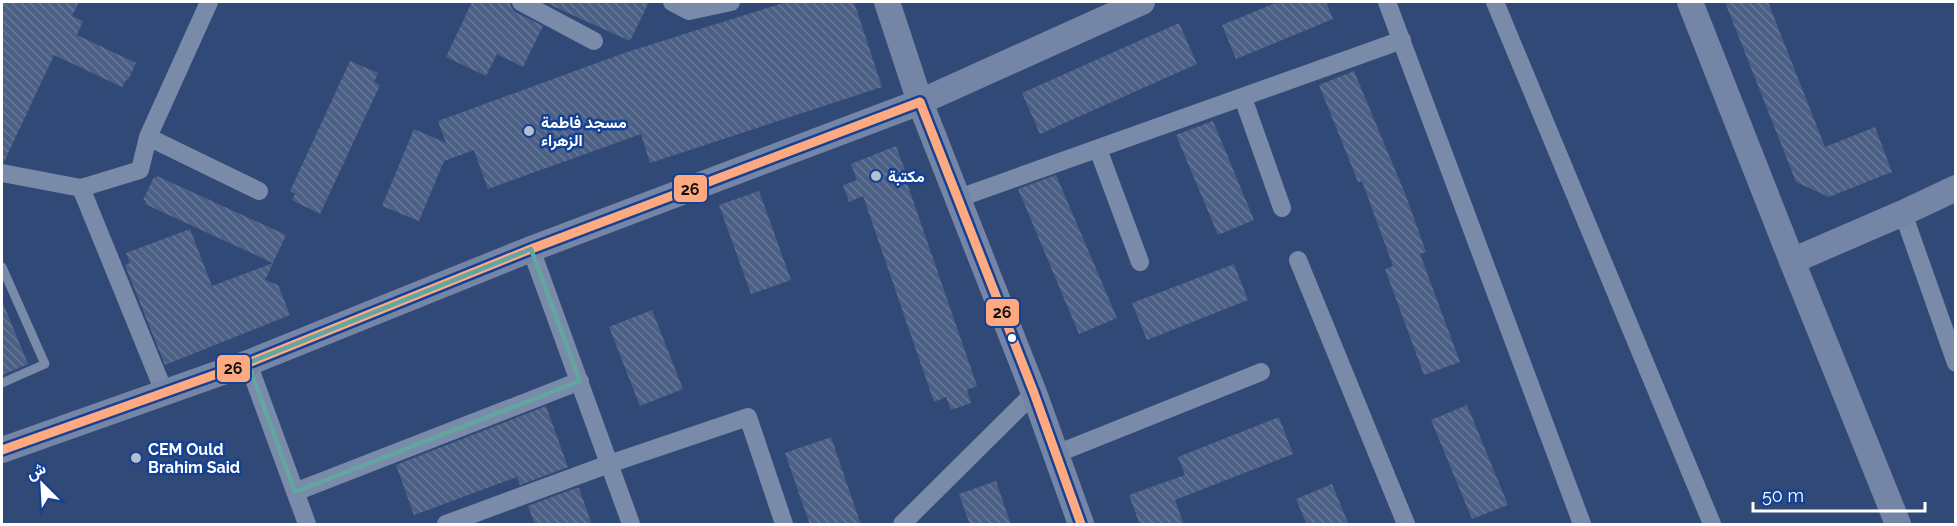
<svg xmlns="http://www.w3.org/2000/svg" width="1957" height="526" viewBox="0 0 1957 526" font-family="Raleway,Vazirmatn,sans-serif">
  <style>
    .building { fill: url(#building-back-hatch) }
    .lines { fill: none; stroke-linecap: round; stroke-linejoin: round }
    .lane { stroke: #7a8aa9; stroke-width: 9 }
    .street { stroke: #7a8aa9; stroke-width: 18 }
    .secondary { stroke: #7585a6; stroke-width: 26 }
    .bus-1-casing { stroke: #144194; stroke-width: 14 }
    .bus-1 { stroke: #ffa980; stroke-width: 9 }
    .marked { fill: none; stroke: #63a6a1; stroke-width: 4.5; stroke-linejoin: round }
    .poi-dot { fill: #b7bfcf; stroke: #144194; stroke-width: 2 }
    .bus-dot { fill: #fff; stroke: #144194; stroke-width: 2 }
    .labels { text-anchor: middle; stroke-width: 5; stroke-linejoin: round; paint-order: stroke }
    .poi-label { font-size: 16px; font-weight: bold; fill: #fff; stroke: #144194; text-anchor: start }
    .line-badge { stroke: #144194; stroke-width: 2 }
    .pale-badge-label { font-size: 16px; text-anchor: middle; font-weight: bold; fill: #111 }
  </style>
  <defs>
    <pattern id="building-back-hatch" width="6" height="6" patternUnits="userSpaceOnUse" patternTransform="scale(1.5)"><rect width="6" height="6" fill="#4c6085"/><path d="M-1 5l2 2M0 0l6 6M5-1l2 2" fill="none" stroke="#677897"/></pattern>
  </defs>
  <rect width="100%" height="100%" fill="#314977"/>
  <!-- building -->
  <path class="building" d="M2 2H79L72 16 83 21 77 35 136 63 128 80H126L122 87 54 55 4 162H2Z
    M472 2H510L511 7 515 12 543 26 523 67 497 54 486 76 446 57Z
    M544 2H649L630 41Z
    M786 2H854L882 87 650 163 641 134 488 189 474 150 444 161 419 221 382 206 414 129 446 143 438 121 624 53Z
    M1278 2H1326L1333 19 1236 59 1222 25Z
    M1725 2H1768L1825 147 1875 127 1892 172 1829 197 1796 182Z
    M1179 23 1197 64 1040 134 1022 93Z
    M350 61 378 73 374 82 380 85 320 214 292 200 295 194 290 191Z
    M1354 71 1406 196 1426 252 1420 254 1460 362 1424 375 1385 269 1393 266 1362 181 1358 182 1319 85Z
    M1213 121 1254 220 1218 235 1176 135Z
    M896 146 908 179 906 180 977 386 967 390 971 403 951 410 946 397 934 402 863 196 849 202 843 185 857 180 851 164Z
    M1056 175 1117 318 1079 334 1018 189Z
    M157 176 286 235 273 263 145 204 146 201 143 200 154 177 156 178Z
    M759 191 791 280 751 294 719 205Z
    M190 229 212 286 273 263 265 280 278 285 290 315 165 365 125 265 130 263 126 253Z
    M1234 264 1248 300 1147 340 1132 303Z
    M2 301 28 364 2 375Z
    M652 310 683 389 640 406 609 327Z
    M1467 405 1508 505 1472 519 1431 420Z
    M546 406 568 467 520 485 517 477 414 515 396 465Z
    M1279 417 1293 454 1175 500 1184 525H1140L1129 495 1185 475 1178 457Z
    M831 437 861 525H810L785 453Z
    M996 481 1011 525H970L959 494Z
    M1332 484 1349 525H1307L1296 499Z
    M576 488H579L592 525H535L528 506Z"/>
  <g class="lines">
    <!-- lane -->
    <path class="lane" d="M2 267 45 364 2 383"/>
    <!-- street -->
    <path class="street" d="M209 2 148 137 259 191
      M521 2 594 41
      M672 2 689 11 731 2
      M1387 2 1582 524
      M1495 2 1712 524
      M1243 98 1282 208
      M1098 149 1140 262
      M2 173 81 188 140 170 148 137
      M81 188 165 394
      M959 198 1402 40
      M1903 213 1956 363
      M531 249 631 524
      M1298 260 1406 524
      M248 363 307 524
      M1056 454 1261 372
      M295 492 580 381
      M446 524 609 464 748 417 784 524
      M902 524 1034 393"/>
    <!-- secondary -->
    <path class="secondary" d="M887 2 920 102 1034 393 1081 524
      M1690 2 1792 261 1898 524
      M1792 261 1903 213 1956 188
      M2 450 248 363 531 249 920 102 1142 2"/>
    <defs>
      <path id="bus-1" d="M920 102 1034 393 1081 524
        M2 450 248 363 531 249 920 102"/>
    </defs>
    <!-- bus-1 casing -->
    <use href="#bus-1" class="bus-1-casing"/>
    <!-- bus-1 -->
    <use href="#bus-1" class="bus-1"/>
  </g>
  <!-- marked area -->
  <path class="marked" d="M531 249 580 381 295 492 248 363Z"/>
  <!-- markers -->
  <g class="poi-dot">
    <circle cx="529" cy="131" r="6"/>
    <circle cx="876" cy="176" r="6"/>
    <circle cx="136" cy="458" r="6"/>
  </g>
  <circle class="bus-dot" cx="1012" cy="338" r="5"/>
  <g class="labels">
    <!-- poi labels -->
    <g class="poi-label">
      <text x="541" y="128">مسجد فاطمة<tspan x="541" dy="18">الزهراء</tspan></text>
      <text x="888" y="182">مكتبة</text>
      <text x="148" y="455">CEM Ould<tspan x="148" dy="18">Brahim Said</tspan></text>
    </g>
  </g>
  <g class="line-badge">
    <rect x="673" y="174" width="35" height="29" rx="6" fill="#ffa980"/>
    <rect x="985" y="298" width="35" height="29" rx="6" fill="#ffa980"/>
    <rect x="216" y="354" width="35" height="29" rx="6" fill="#ffa980"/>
  </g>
  <g class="pale-badge-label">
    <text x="690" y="195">26</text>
    <text x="1002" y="318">26</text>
    <text x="233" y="374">26</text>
  </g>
  <!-- border -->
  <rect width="1957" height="526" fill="none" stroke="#ffffff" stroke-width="6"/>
  <!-- north arrow -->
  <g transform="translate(42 484) rotate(336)" stroke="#144194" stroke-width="4.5" paint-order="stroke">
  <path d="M0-4.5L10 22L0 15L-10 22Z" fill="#ffffff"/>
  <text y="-9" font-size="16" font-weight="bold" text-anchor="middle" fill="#ffffff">ش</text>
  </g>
  <!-- scale -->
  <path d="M1753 502v9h172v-9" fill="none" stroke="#ffffff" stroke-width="3"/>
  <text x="1762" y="502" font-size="18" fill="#ffffff" stroke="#144194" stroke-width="4.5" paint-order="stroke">50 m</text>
</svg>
